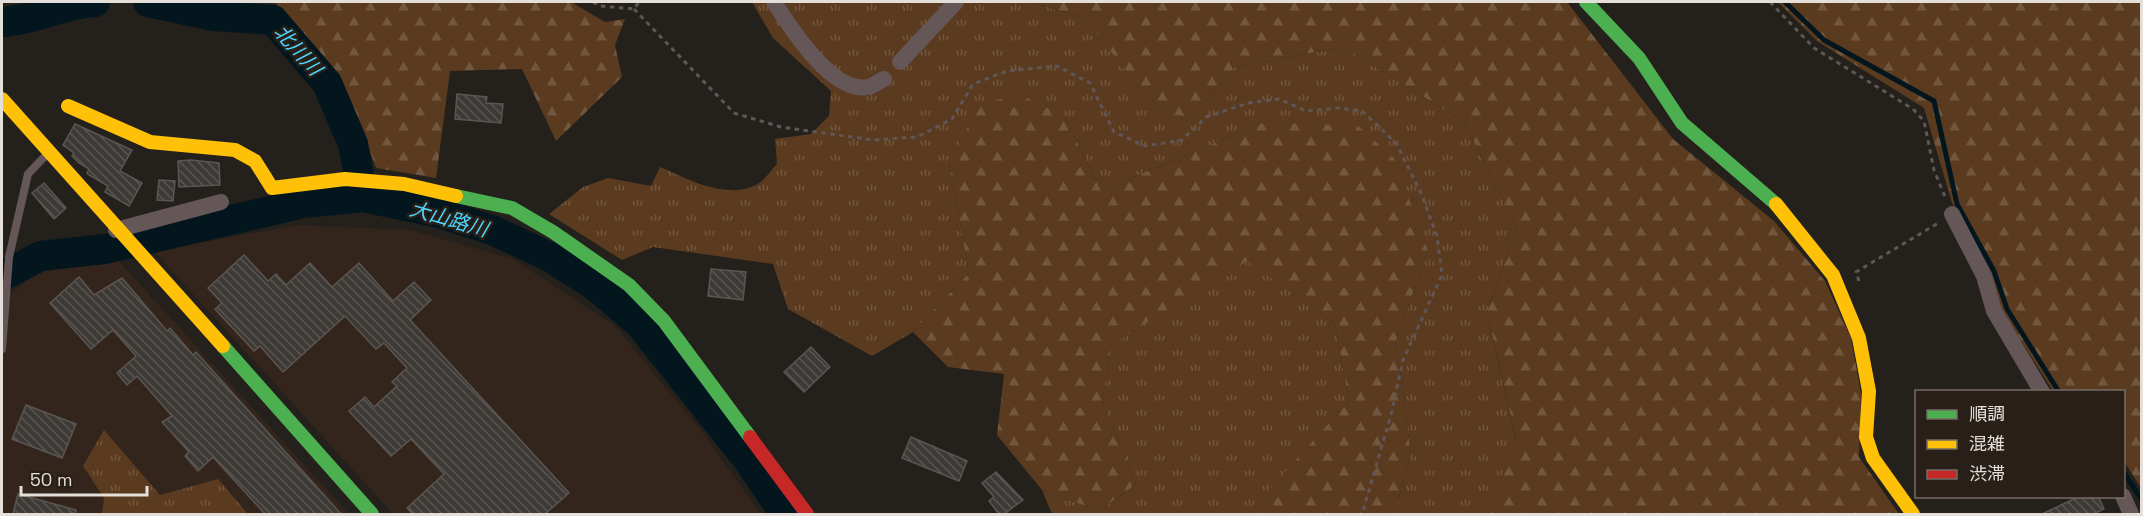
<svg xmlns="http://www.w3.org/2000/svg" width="2143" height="516" viewBox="0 0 2143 516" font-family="'Space Grotesk','Noto Sans JP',sans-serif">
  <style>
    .built { fill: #33251b }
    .grass { fill: url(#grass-tufts) }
    .forest { fill: url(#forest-firs) }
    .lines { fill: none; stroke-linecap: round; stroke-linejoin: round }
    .stream { stroke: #03161e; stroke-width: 5 }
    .river { stroke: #03161e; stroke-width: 30 }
    .building { fill: url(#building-back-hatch); stroke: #5a5653; stroke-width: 1.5 }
    .path { stroke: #605655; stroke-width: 3; stroke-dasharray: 4.5 4.5; stroke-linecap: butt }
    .lane { stroke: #655658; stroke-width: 8 }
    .street { stroke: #655658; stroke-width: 16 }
    .fast { stroke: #4caf50; stroke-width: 14 }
    .slow { stroke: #ffc107; stroke-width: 14 }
    .jam { stroke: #c62828; stroke-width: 14 }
    .labels { text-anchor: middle; stroke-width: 5; stroke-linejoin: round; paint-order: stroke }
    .water-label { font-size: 20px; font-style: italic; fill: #4cd5fd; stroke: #281f18 }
  </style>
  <defs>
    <pattern id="grass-tufts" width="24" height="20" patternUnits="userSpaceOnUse" patternTransform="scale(1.5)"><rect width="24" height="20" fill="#5b3b1f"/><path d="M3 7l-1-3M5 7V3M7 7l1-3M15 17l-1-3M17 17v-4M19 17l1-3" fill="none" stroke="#72573f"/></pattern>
    <pattern id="forest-firs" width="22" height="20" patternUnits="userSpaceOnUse" patternTransform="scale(1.5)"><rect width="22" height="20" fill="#5b3b1f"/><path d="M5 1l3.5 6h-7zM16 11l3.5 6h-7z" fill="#72573f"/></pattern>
    <pattern id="building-back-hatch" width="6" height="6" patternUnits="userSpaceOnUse" patternTransform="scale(1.5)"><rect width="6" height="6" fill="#3d3935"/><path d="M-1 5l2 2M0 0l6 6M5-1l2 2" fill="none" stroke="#595552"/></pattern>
  </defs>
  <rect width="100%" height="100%" fill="#24201c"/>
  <!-- built -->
  <path class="built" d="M297 225 411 230 513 259 615 326 700 429 761 514H393L154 251Z
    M118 260 349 514H248L218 479 160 495 83 466 104 498 102 514H2V301L42 269Z"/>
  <!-- grass -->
  <path class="grass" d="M752 2H1030L1085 18 1146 97 1187 121 1235 67 1344 47 1464 122 1517 228 1487 312 1516 440 1489 514H1394L1411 455 1396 341 1428 251 1265 122 1101 191 1065 117 949 163 969 273 913 332 872 356 788 309 773 264 653 247 622 260 549 214 583 187 608 178 651 186 660 167C688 179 727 201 758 184 765 180 771 170 777 164L775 139 811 134 829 116 831 91 773 38Z
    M1247 260 1335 324 1349 401 1248 514H1052L1042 490 1099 511 1136 484 1102 401 1112 344Z
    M104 430 160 495 218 479 248 514H102L104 498 83 466Z"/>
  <!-- forest -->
  <path class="forest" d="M275 2H571L605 22 625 19 615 45 622 77 556 141 522 69 450 71 436 178 376 168 358 118Z
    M1030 2H1567L1673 139 1774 221 1825 281 1851 338 1861 393 1859 457 1899 514H1489L1516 439 1487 312 1517 228 1464 122 1344 47 1235 67 1187 121 1146 97 1085 18Z
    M1778 2H2141V488L2124 461V392L2053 391 2001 309 1991 274 1952 203 1924 108 1817 41Z
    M1019 94 1065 117 1101 191 1265 122 1358 126 1394 158 1428 251 1396 341 1411 455 1394 514 1248 513 1349 401 1335 324 1247 261 1112 344 1102 401 1136 484 1099 511 1042 490 997 435 1004 374 948 367 913 332 969 273 949 163 980 104Z"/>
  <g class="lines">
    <!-- stream -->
    <path class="stream" d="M1785 2 1824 40 1934 101 1957 204 1994 271 2007 309 2059 392
      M2124 473 2142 500"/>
    <!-- river -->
    <path class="river" d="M148 2 214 16 273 20 327 83 353 144 363 197
      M2 22C34 20 63 4 95 2
      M2 276 41 256 105 249 304 203 363 197 439 213 492 230 550 257 594 285 639 323 748 460 785 514"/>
  </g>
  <!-- building -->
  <path class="building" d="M457 94 487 97 486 103 503 104 501 123 455 119Z
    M75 124 132 150 120 171 142 183 129 206 105 192 108 186 89 175 87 173 89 169 79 163 72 156 74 153 63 145Z
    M191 160 219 163 220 185 179 187 178 161Z
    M159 180 175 181 173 201 157 200Z
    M44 183 66 208 54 219 32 193Z
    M244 255 268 281 276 274 286 285 310 263 332 287 359 263 393 301 414 282 431 300 410 320 569 493 545 514H413L407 508 444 474 411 439 391 456 349 411 365 397 374 407 397 386 392 382 407 368 384 343 376 349 345 316 283 372 260 346 254 351 215 309 222 303 208 288Z
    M711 269 746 272 743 300 708 296Z
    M79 277 94 295 122 278 167 331 170 328 193 355 196 352 341 514H265L213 457 198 471 185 456 189 452 162 422 172 416 137 376 127 385 117 373 136 356 113 330 91 349 50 303Z
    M811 347 830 367 804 392 784 372Z
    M26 405 76 424 62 458 12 439Z
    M911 437 967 461 959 481 902 458Z
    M996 472 1023 500 1004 514H999L989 501 994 497 982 483Z
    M18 494 76 510 75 514H13Z
    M2080 496H2098L2104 509 2093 514H2042Z"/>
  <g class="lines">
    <!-- path -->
    <path class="path" d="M593 2 600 6 634 9 639 2
      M1770 2 1814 48 1913 109 1924 121 1934 170 1946 199
      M634 9 734 113 781 127 873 140 917 137 952 119 973 84 1007 71 1057 66 1090 83 1114 132 1145 146 1182 140 1206 117 1248 103 1279 99 1306 111 1339 108 1362 111 1396 143 1421 193 1437 236 1442 275 1403 360 1391 415 1362 514
      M1859 281 1856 272 1940 222"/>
    <!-- lane -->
    <path class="lane" d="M2 349 9 257 28 174 48 153"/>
    <!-- street -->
    <path class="street" d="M774 2C790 27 832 94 868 87 873 86 879 81 884 79
      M900 62 956 2
      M1952 214 1984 276 1994 311 2042 392
      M116 230 221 202
      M2123 496 2131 514"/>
    <!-- fast -->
    <path class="fast" d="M1586 2 1639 58 1682 123 1776 204
      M456 196 512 208 553 232 629 285 664 321 750 437
      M223 346 372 514"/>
    <!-- slow -->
    <path class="slow" d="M2 99 223 346
      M68 106 150 142 235 150 255 161 272 188 345 179 404 184 456 196
      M1776 204 1833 275 1859 338 1869 391 1866 437 1873 458 1913 514"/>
    <!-- jam -->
    <path class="jam" d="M750 437 807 514"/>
  </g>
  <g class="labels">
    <!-- water labels -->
    <g class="water-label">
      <text transform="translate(298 50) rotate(48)" y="7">北川川</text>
      <text transform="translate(449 219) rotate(16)" y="7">大山路川</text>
    </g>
  </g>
  <!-- border -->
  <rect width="2143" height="516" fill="none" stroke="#e5dfda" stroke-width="6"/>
  <!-- legend -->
  <rect x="1915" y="390" width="210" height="108" fill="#281f18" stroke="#746c66" stroke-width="1.5"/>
  <rect x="1927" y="410" width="30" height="9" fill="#4caf50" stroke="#746c66" stroke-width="1.5"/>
  <text x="1969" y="420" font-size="18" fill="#e5dfda">順調</text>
  <rect x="1927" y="440" width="30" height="9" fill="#ffc107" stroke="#746c66" stroke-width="1.5"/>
  <text x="1969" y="450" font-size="18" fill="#e5dfda">混雑</text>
  <rect x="1927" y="470" width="30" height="9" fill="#c62828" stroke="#746c66" stroke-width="1.5"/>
  <text x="1969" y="480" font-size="18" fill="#e5dfda">渋滞</text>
  <!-- scale -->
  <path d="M21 486v9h126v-9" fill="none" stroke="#e5dfda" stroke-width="3"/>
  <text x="30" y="486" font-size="18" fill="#e5dfda" stroke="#281f18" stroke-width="4.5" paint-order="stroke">50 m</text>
</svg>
